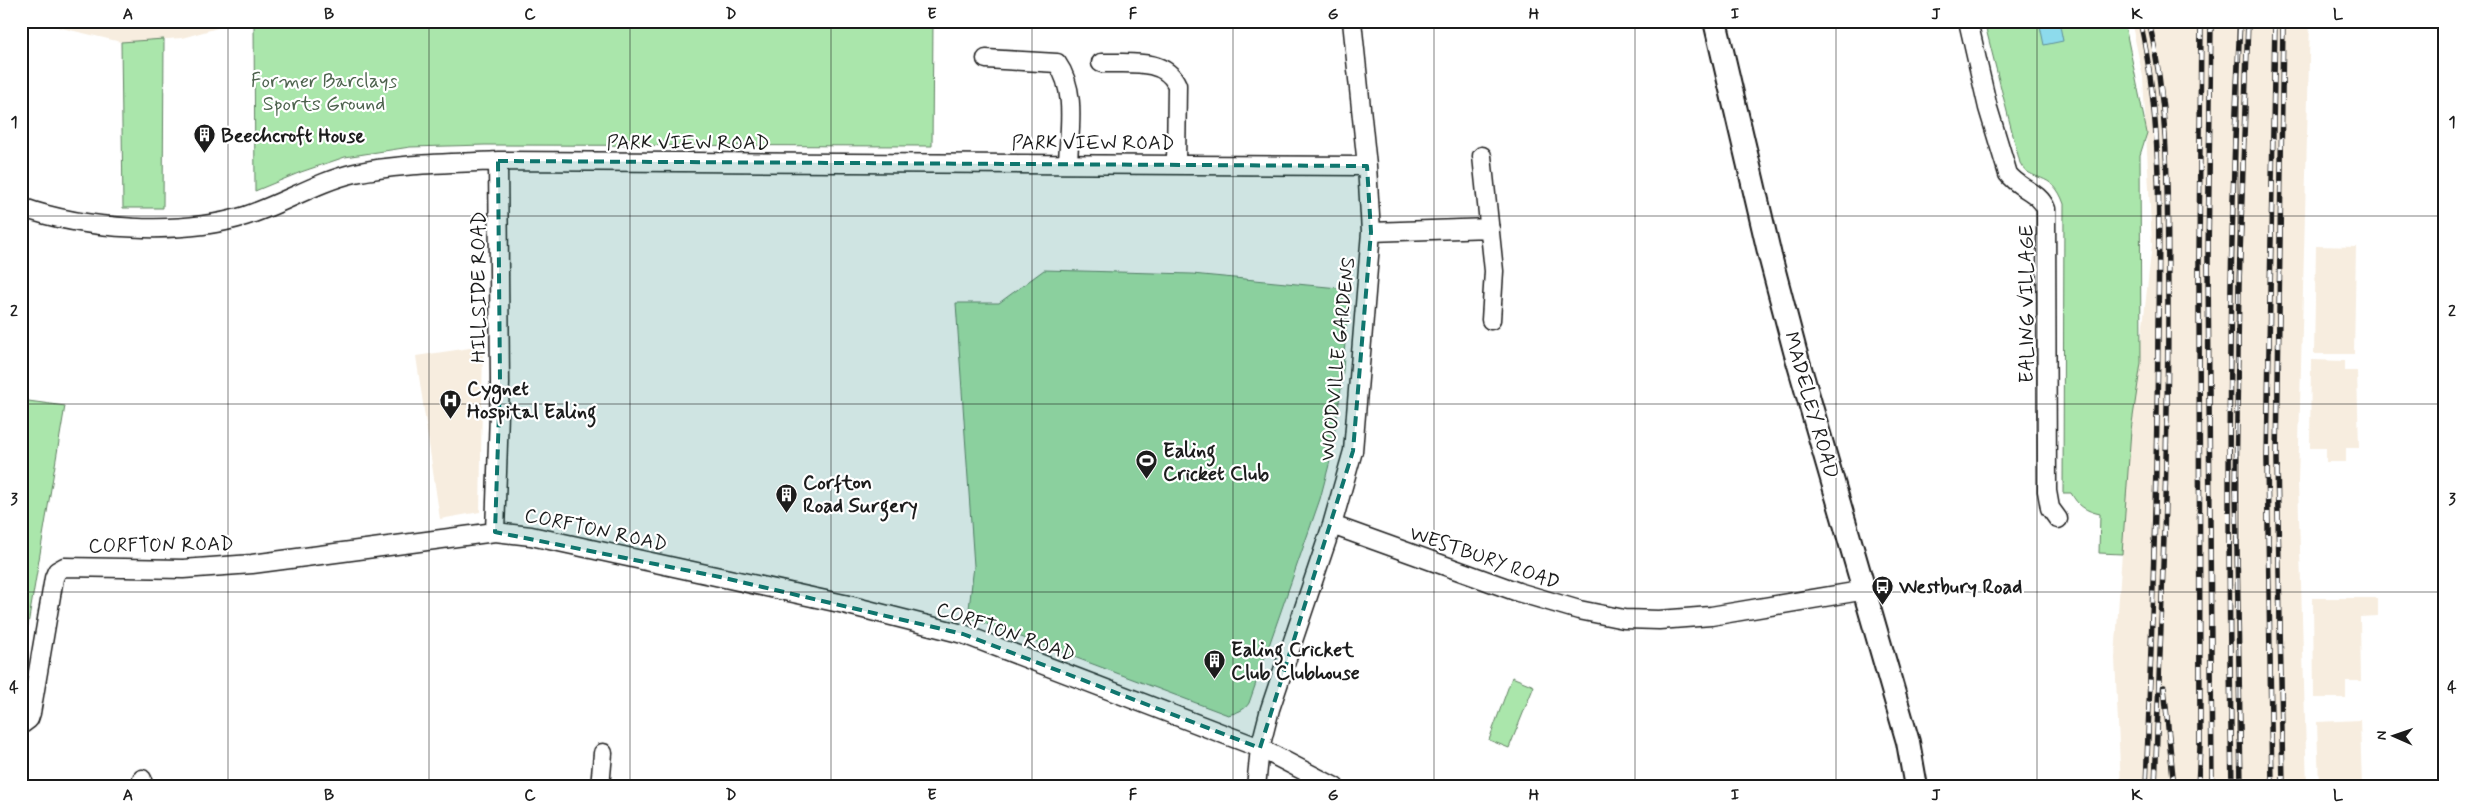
<svg xmlns="http://www.w3.org/2000/svg" width="2466" height="808" viewBox="0 0 2466 808" font-family="Mynerve,sans-serif">
  <style>
    .built { fill: #f7eddf }
    .green { fill: #aae6ab; stroke: #638164 }
    .water { fill: #8ddbec; stroke: #608f99 }
    .lines { fill: none; stroke-linecap: round; stroke-linejoin: round }
    .minor-casing { stroke: #1c1c1c; stroke-width: 21 }
    .tertiary-casing { stroke: #1c1c1c; stroke-width: 26 }
    .minor { stroke: #fff; stroke-width: 18 }
    .tertiary { stroke: #fff; stroke-width: 22 }
    .rail-casing { stroke: #1c1c1c; stroke-width: 5.5 }
    .rail { stroke: #fff; stroke-width: 4; stroke-dasharray: 11; stroke-linecap: butt }
    .marked { fill: #0f766e; fill-opacity: 0.2; stroke: #0f766e; stroke-width: 4; stroke-dasharray: 10 6; stroke-linejoin: round }
    .grid { fill: none; stroke: #1c1c1c; stroke-width: 1; stroke-opacity: 0.55 }
    .labels { text-anchor: middle; stroke-width: 4.5; stroke-linejoin: round; paint-order: stroke }
    .park-label { font-size: 20px; fill: #4e634e; stroke: #fff }
    .poi-label { font-size: 20px; font-weight: bold; fill: #1c1c1c; stroke: #fff; text-anchor: start }
    .street-label { font-size: 20px; fill: #1c1c1c; stroke: #fff }
    .neatline { fill: none; stroke: #1c1c1c; stroke-width: 2 }
    .grid-label { font-size: 16px; text-anchor: middle; font-weight: bold; fill: #1c1c1c }
  </style>
  <rect width="100%" height="100%" fill="#fff"/>
  <filter id="ink" filterUnits="userSpaceOnUse"><feTurbulence type="fractalNoise" baseFrequency=".02" numOctaves="2"/><feDisplacementMap in="SourceGraphic" scale="10" xChannelSelector="R" yChannelSelector="G"/><feConvolveMatrix kernelMatrix="1 2 1 2 8 2 1 2 1" color-interpolation-filters="sRGB"/></filter>
  <g filter="url(#ink)">
    <!-- built -->
    <path class="built" d="M32 21H242L182 38 121 42Z
      M2131 21H2310L2298 482 2307 787H2121L2115 658 2128 461 2152 244 2143 77Z
      M2316 246 2356 247 2354 354H2314Z
      M483 346 480 512 440 519 416 356Z
      M2311 360 2345 361V371H2357L2359 448H2346V462H2326V448H2310Z
      M2313 598H2378V616L2360 617 2361 681H2346V698H2314Z
      M2360 720 2362 787H2319L2317 722Z"/>
    <!-- green -->
    <path class="green" d="M254 21H933L932 146 485 145 410 147 345 157 301 172 255 191Z
      M1984 21H2124L2147 133 2140 155 2141 363 2131 430 2122 554 2099 553 2100 514C2086 511 2078 506 2071 493H2063L2064 204C2052 169 2031 184 2020 163Z
      M164 39 163 208H123L121 42Z
      M1044 270 1192 274 1349 289 1342 382 1330 461 1320 499 1249 703C1245 710 1236 713 1228 715L968 617 974 566 956 303H999Z
      M21 400 65 406 21 666Z
      M1512 677 1534 686 1509 748 1489 740Z"/>
    <!-- water -->
    <path class="water" d="M2039 21H2059L2063 41 2044 45Z"/>
    <g class="lines">
      <defs>
        <path id="minor" d="M1968 21 1988 108 2008 174C2019 189 2039 191 2046 209L2047 491 2050 508 2058 519
          M986 59 1057 63C1077 91 1069 130 1068 163
          M1101 63C1126 64 1165 57 1177 85L1176 164
          M1482 156 1494 271 1491 320
          M21 207C85 230 180 236 245 216 283 204 316 182 355 173 402 163 450 164 498 161L1367 166
          M1371 232 1490 228
          M1332 525 1518 592 1579 610 1624 619 1659 620 1711 616 1866 590
          M495 532 500 383 498 161
          M21 725 29 719 31 713 54 578 57 571 64 567 183 569 252 564 495 532 531 536 720 577 844 604 963 634 1260 748 1335 787
          M141 787 142 779
          M600 787 603 753
          M1256 787 1260 748 1270 709 1332 525 1353 451 1371 232 1367 166 1352 21"/>
        <path id="tertiary" d="M1715 21 1770 256 1795 351 1908 742 1916 787"/>
      </defs>
      <!-- minor casing -->
      <use href="#minor" class="minor-casing"/>
      <!-- tertiary casing -->
      <use href="#tertiary" class="tertiary-casing"/>
      <!-- minor -->
      <use href="#minor" class="minor"/>
      <!-- tertiary -->
      <use href="#tertiary" class="tertiary"/>
      <defs>
        <path id="rail" d="M2140 21C2163 122 2159 225 2158 328 2157 481 2152 634 2146 787
          M2149 21C2171 117 2167 204 2168 301 2168 463 2161 625 2155 787
          M2211 21 2208 260 2212 787
          M2164 687 2174 787
          M2198 787 2200 747 2199 260 2201 21
          M2232 787C2227 531 2227 276 2240 21
          M2241 787 2236 488 2239 284 2248 21
          M2272 787 2267 459 2275 21
          M2283 787 2277 460 2283 21"/>
      </defs>
      <!-- rail casing -->
      <use href="#rail" class="rail-casing"/>
      <!-- rail -->
      <use href="#rail" class="rail"/>
    </g>
  </g>
  <!-- marked area -->
  <path class="marked" d="M498 161 1367 166 1371 232 1353 451 1260 748 963 634 720 577 495 532 500 383Z"/>
  <!-- grid -->
  <path class="grid" d="M228 21V787M429 21V787M630 21V787M831 21V787M1032 21V787M1233 21V787M1434 21V787M1635 21V787M1836 21V787M2037 21V787M2238 21V787M21 216H2445M21 404H2445M21 592H2445"/>
  <!-- icons -->
  <defs>
    <symbol id="building-pin" viewBox="-11 -11 22 30"><path d="M0 17L-7.5 6A9.5 9.5 0 1 1 7.5 6Z" fill="#1c1c1c" stroke="#fff"/><path d="M-4-6H4V6H1V3H-1V6H-4ZM-2.5-4.3h1.7v1.8h-1.7ZM.8-4.3h1.7v1.8H.8ZM-2.5-1h1.7V.8h-1.7ZM.8-1h1.7V.8H.8Z" fill="#fff"/></symbol>
    <symbol id="hospital-pin" viewBox="-11 -11 22 30"><path d="M0 17L-7.5 6A9.5 9.5 0 1 1 7.5 6Z" fill="#1c1c1c" stroke="#fff"/><path d="M-5-5h3v3.5h4V-5h3V5h-3V1.5h-4V5h-3Z" fill="#fff"/></symbol>
    <symbol id="stadium-pin" viewBox="-11 -11 22 30"><path d="M0 17L-7.5 6A9.5 9.5 0 1 1 7.5 6Z" fill="#1c1c1c" stroke="#fff"/><path d="M0-5a6.5 5 0 1 0 0 10a6.5 5 0 1 0 0-10ZM-3.5-1.8h7v3.6h-7Z" fill="#fff"/></symbol>
    <symbol id="bus-pin" viewBox="-11 -11 22 30"><path d="M0 17L-7.5 6A9.5 9.5 0 1 1 7.5 6Z" fill="#1c1c1c" stroke="#fff"/><path d="M-5-6H5V4H4V6H2V4H-2V6H-4V4H-5ZM-3.5-4V0h7V-4ZM-3.5 1.2v1.5H-2V1.2ZM2 1.2v1.5H3.5V1.2Z" fill="#fff"/></symbol>
  </defs>
  <g fill-rule="evenodd">
    <use href="#building-pin" x="192" y="122" width="25" height="34"/>
    <use href="#hospital-pin" x="438" y="388" width="25" height="34"/>
    <use href="#stadium-pin" x="1134" y="448" width="25" height="34"/>
    <use href="#building-pin" x="774" y="482" width="25" height="34"/>
    <use href="#bus-pin" x="1870" y="574" width="25" height="34"/>
    <use href="#building-pin" x="1202" y="648" width="25" height="34"/>
  </g>
  <g class="labels">
    <!-- park labels -->
    <g class="park-label">
      <text x="324" y="87">Former Barclays<tspan x="324" dy="23">Sports Ground</tspan></text>
    </g>
    <!-- poi labels -->
    <g class="poi-label">
      <text x="221" y="142">Beechcroft House</text>
      <text x="467" y="395">Cygnet<tspan x="467" dy="23">Hospital Ealing</tspan></text>
      <text x="1163" y="457">Ealing<tspan x="1163" dy="23">Cricket Club</tspan></text>
      <text x="803" y="489">Corfton<tspan x="803" dy="23">Road Surgery</tspan></text>
      <text x="1899" y="593">Westbury Road</text>
      <text x="1231" y="656">Ealing Cricket<tspan x="1231" dy="23">Club Clubhouse</tspan></text>
    </g>
    <!-- street labels -->
    <g class="street-label">
      <text x="688" y="149">PARK VIEW ROAD</text>
      <text x="1093" y="149">PARK VIEW ROAD</text>
      <text transform="translate(478 287) rotate(-90)" y="7">HILLSIDE ROAD</text>
      <text transform="translate(2026 304) rotate(-90)" y="7">EALING VILLAGE</text>
      <text transform="translate(1337 359) rotate(-84)" y="7">WOODVILLE GARDENS</text>
      <text transform="translate(1812 405) rotate(74)" y="7">MADELEY ROAD</text>
      <text transform="translate(596 529) rotate(12)" y="7">CORFTON ROAD</text>
      <text transform="translate(161 544) rotate(-1)" y="7">CORFTON ROAD</text>
      <text transform="translate(1485 557) rotate(19)" y="7">WESTBURY ROAD</text>
      <text transform="translate(1006 631) rotate(19)" y="7">CORFTON ROAD</text>
    </g>
  </g>
  <!-- margin -->
  <rect width="2466" height="808" fill="none" stroke="#fff" stroke-width="55"/>
  <!-- north arrow -->
  <g transform="translate(2394 736) rotate(272)" stroke="#ffffff" stroke-width="4" paint-order="stroke">
  <path d="M0-4L9 19L0 12L-9 19Z" fill="#1c1c1c"/>
  <text y="-8" font-size="14" font-weight="bold" text-anchor="middle" fill="#1c1c1c">N</text>
  </g>
  <rect x="28" y="28" width="2410" height="752" class="neatline"/>
  <g class="grid-label">
    <text x="128" y="19">A</text>
    <text x="329" y="19">B</text>
    <text x="530" y="19">C</text>
    <text x="731" y="19">D</text>
    <text x="932" y="19">E</text>
    <text x="1133" y="19">F</text>
    <text x="1333" y="19">G</text>
    <text x="1534" y="19">H</text>
    <text x="1735" y="19">I</text>
    <text x="1936" y="19">J</text>
    <text x="2137" y="19">K</text>
    <text x="2338" y="19">L</text>
    <text x="14" y="127">1</text>
    <text x="2452" y="127">1</text>
    <text x="14" y="316">2</text>
    <text x="2452" y="316">2</text>
    <text x="14" y="504">3</text>
    <text x="2452" y="504">3</text>
    <text x="14" y="692">4</text>
    <text x="2452" y="692">4</text>
    <text x="128" y="800">A</text>
    <text x="329" y="800">B</text>
    <text x="530" y="800">C</text>
    <text x="731" y="800">D</text>
    <text x="932" y="800">E</text>
    <text x="1133" y="800">F</text>
    <text x="1333" y="800">G</text>
    <text x="1534" y="800">H</text>
    <text x="1735" y="800">I</text>
    <text x="1936" y="800">J</text>
    <text x="2137" y="800">K</text>
    <text x="2338" y="800">L</text>
  </g>
</svg>
